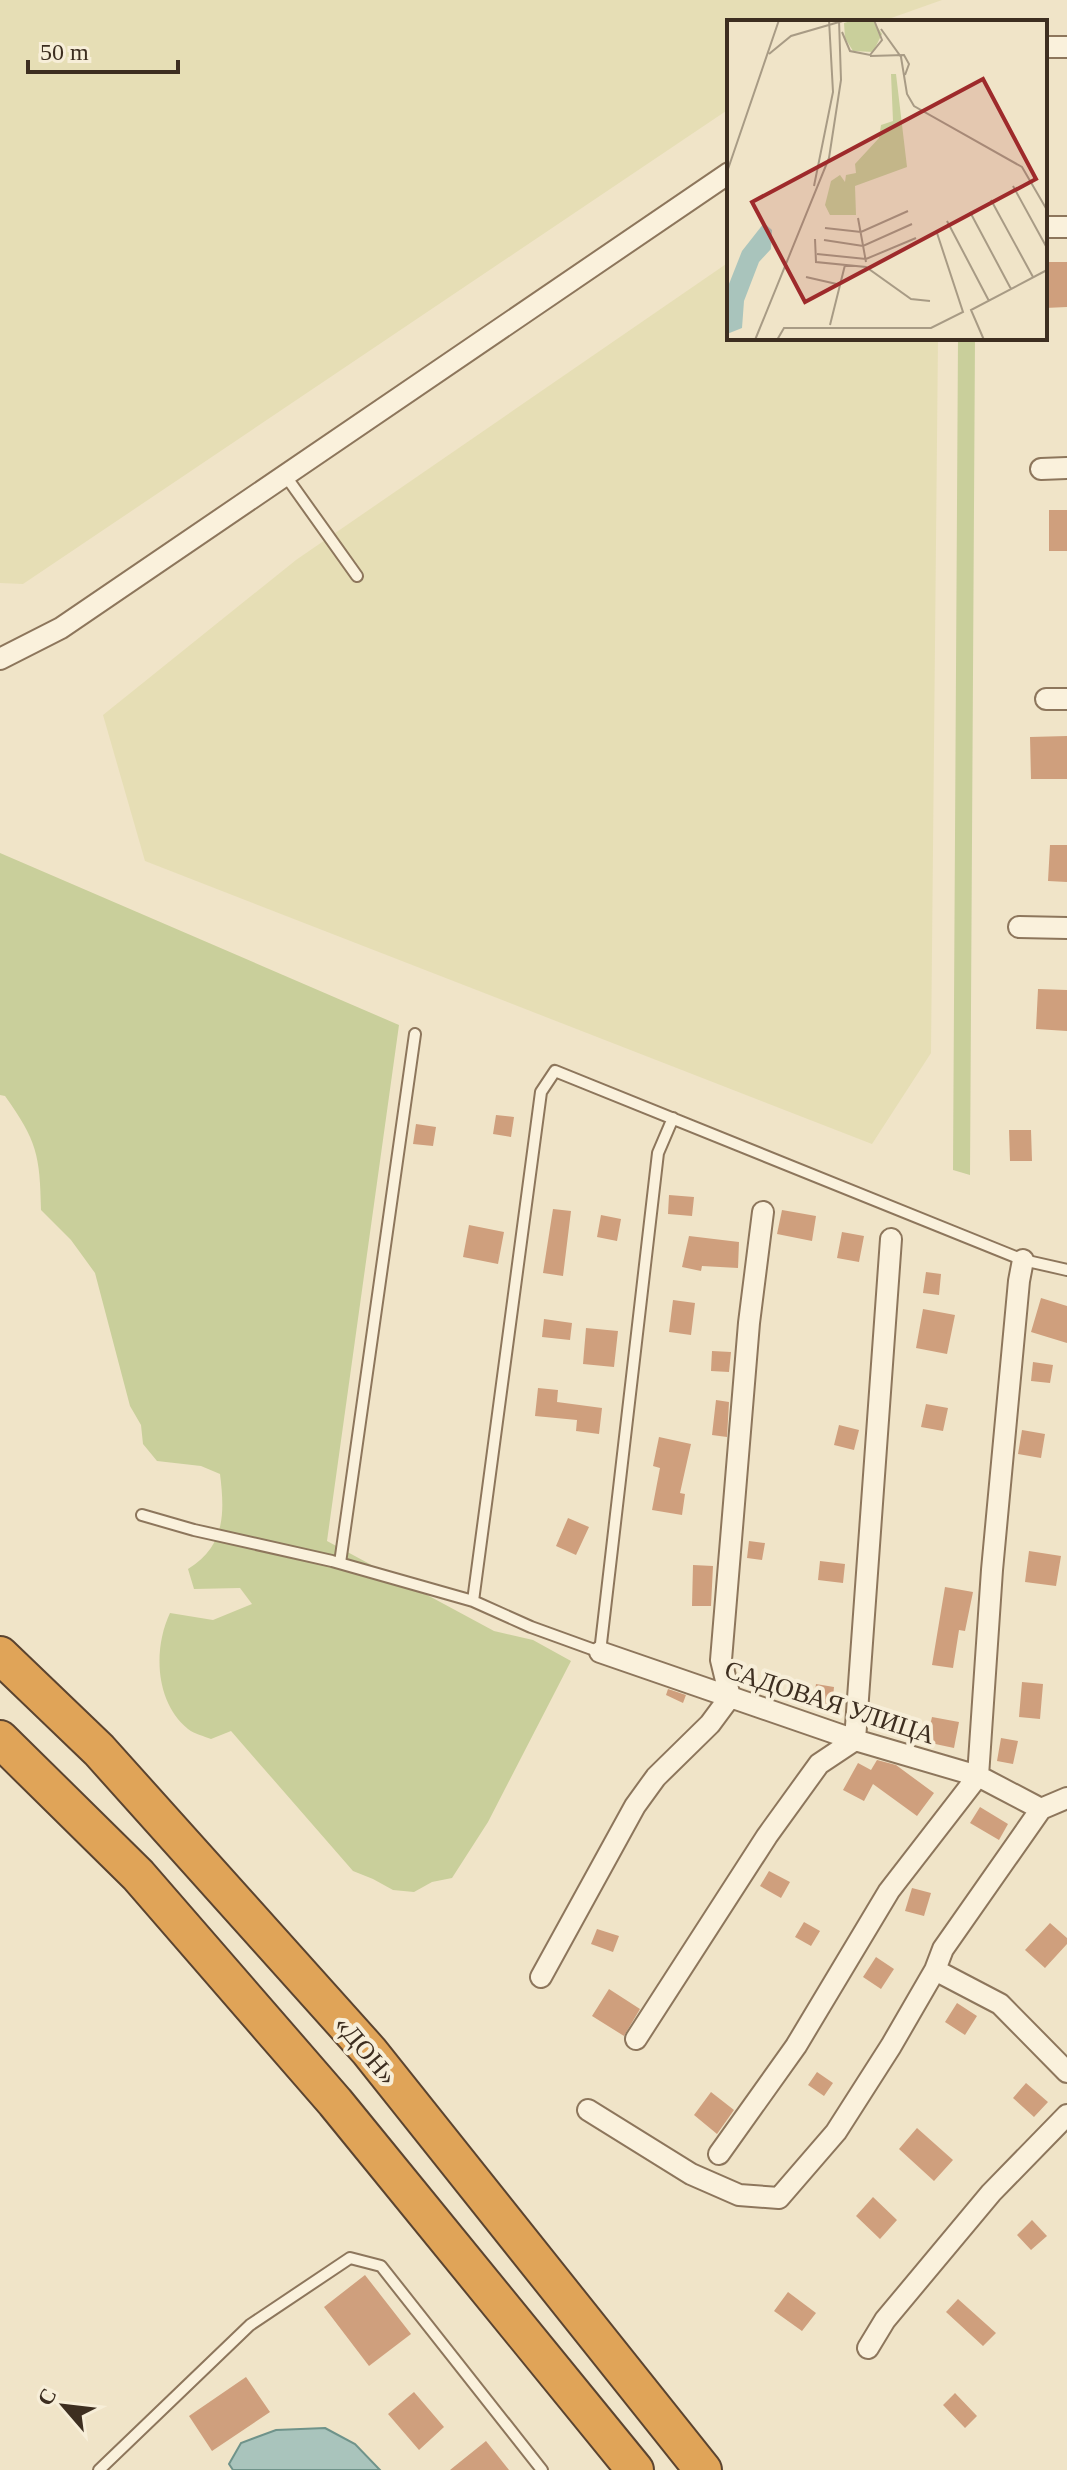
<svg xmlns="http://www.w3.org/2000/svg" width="1067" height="2470" viewBox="0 0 1067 2470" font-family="'Times New Roman',serif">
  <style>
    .farmland { fill: #e6deb5 }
    .green { fill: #c9cf9b }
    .water { fill: #a9c4bc; stroke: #6f938a; stroke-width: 2 }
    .building { fill: #cf9f7d }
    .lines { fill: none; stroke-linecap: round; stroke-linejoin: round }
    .lane-casing { stroke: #8d765c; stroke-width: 14 }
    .street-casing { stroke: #8d765c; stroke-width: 24 }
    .highway-casing { stroke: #5b4430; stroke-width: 40 }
    .lane { stroke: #faf1dc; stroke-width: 10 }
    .street { stroke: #faf1dc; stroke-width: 20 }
    .highway { stroke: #e0a458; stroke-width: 36 }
    .labels { text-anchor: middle; stroke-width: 8; stroke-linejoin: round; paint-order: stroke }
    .street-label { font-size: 26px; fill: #3d2e20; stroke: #f7eed8 }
    .inset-road { fill: none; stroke: #a89b85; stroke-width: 2 }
    .view { fill: #9e2a2b; fill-opacity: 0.15; stroke: #9e2a2b; stroke-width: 4 }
    .inset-edge { fill: none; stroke: #3d2e20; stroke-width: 4 }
  </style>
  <rect width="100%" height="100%" fill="#f0e4c8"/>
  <!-- farmland -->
  <path class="farmland" d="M0 0H942L880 22H729V109L23 584 0 583Z
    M729 262V338H938L931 1053 872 1144 145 861 103 715 296 560Z"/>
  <!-- green -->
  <path class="green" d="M958 338H975L970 1175 953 1170Z
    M0 853 399 1025 327 1541 494 1631 533 1640 571 1661 488 1822 452 1878 432 1882 414 1892 393 1890 373 1879 353 1871 231 1731 211 1739C204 1736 194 1734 188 1729 155 1702 153 1649 170 1613L213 1620 252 1604 240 1588 194 1589 188 1569C225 1546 225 1514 220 1474L201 1466 157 1461 143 1444 141 1425 130 1406 95 1273 71 1240 41 1210C40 1155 37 1141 5 1096L0 1095Z"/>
  <!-- water -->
  <path class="water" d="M325 2428 355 2444 380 2470H233L229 2464 241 2443 276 2430Z"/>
  <!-- building -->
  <path class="building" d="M1045 262H1067V307L1045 308Z
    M1049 510H1067V551H1049Z
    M1067 736V779H1031L1030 737Z
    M1050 845H1067V882L1048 881Z
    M1038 989 1067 990V1031L1036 1029Z
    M496 1115 514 1117 511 1137 493 1134Z
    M416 1124 436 1127 433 1146 413 1144Z
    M1009 1130H1031L1032 1161H1010Z
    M669 1195 694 1197 692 1216 668 1214Z
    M553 1209 571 1211 563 1276 543 1273Z
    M782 1210 816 1216 812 1241 777 1234Z
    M601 1215 621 1219 617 1241 597 1237Z
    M469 1225 504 1232 498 1264 463 1257Z
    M842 1232 864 1236 859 1262 837 1258Z
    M689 1236 739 1242 738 1268 702 1266 701 1271 682 1267Z
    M926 1272 941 1274 939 1295 923 1293Z
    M1041 1298 1067 1306V1343L1031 1332Z
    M673 1300 695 1303 691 1335 669 1332Z
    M923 1309 955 1315 947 1354 916 1348Z
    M544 1319 572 1323 570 1340 542 1337Z
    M586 1328 618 1331 614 1367 583 1364Z
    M712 1351 731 1352 729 1372 711 1371Z
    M1033 1362 1053 1365 1050 1383 1031 1381Z
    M538 1388 558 1390 557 1402 602 1408 599 1434 576 1431 577 1420 535 1416Z
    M716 1400 729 1402 727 1437 712 1435Z
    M926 1404 948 1408 943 1431 921 1427Z
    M839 1425 859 1430 854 1450 834 1445Z
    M1022 1430 1045 1434 1041 1458 1018 1454Z
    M659 1437 691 1444 680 1493 685 1494 682 1515 652 1510 660 1468 653 1466Z
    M568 1518 589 1527 576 1555 556 1546Z
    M749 1541 765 1543 762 1560 747 1558Z
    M1029 1551 1061 1556 1056 1586 1025 1582Z
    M820 1561 845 1564 843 1583 818 1580Z
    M693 1565 713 1566 711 1606H692Z
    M945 1587 973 1592 965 1631 959 1630 953 1668 932 1665Z
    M1022 1682 1043 1684 1040 1719 1019 1717Z
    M816 1684 834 1687 832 1706 813 1703Z
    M668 1689 686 1695 683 1703 666 1695Z
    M932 1717 959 1722 954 1748 926 1742Z
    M1001 1738 1018 1741 1013 1764 997 1761Z
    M877 1760 896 1765 934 1793 917 1816 873 1784 864 1801 843 1790 858 1763 871 1770Z
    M980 1807 1008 1824 999 1840 970 1823Z
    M769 1871 790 1882 781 1898 760 1886Z
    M912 1888 931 1893 924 1916 905 1911Z
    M804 1922 820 1931 811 1946 795 1937Z
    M1050 1923 1067 1938V1944L1045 1968 1025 1950Z
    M597 1929 619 1936 613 1952 591 1944Z
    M876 1957 894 1969 881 1989 863 1977Z
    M609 1989 640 2009 624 2036 592 2016Z
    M957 2003 977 2016 965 2035 945 2022Z
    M817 2072 833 2083 824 2096 808 2085Z
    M1026 2083 1048 2102 1034 2117 1013 2098Z
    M711 2092 734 2110 717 2134 694 2115Z
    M917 2128 953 2160 934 2181 899 2149Z
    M873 2197 897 2220 880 2239 856 2216Z
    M1032 2220 1047 2236 1031 2250 1017 2235Z
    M365 2275 411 2334 369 2366 324 2307Z
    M788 2292 816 2313 802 2331 774 2311Z
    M958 2299 996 2333 983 2346 946 2312Z
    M246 2377 270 2412 212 2451 189 2416Z
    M414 2392 444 2427 419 2450 388 2414Z
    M955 2393 977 2416 965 2428 943 2405Z
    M486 2441 509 2470H450Z"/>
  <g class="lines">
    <defs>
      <path id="lane" d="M285 475 357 576
        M142 1515 194 1530 332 1561 473 1601 531 1627 600 1652 658 1153 673 1118
        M340 1563 415 1034
        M473 1601 541 1092 555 1071 1023 1260 1067 1270
        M99 2470 250 2325 350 2258 381 2266 542 2470"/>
      <path id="street" d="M1045 47H1067
        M1045 227H1067
        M1041 469 1067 468
        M0 659 61 628 729 173
        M1046 699H1067
        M1019 927 1067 928
        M600 1652 855 1740 978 1776 1041 1809
        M935 1970 1000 2004 1067 2072
        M541 1977 635 1806 656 1777 710 1724 730 1697 721 1660 749 1323 763 1212
        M636 2039 767 1836 819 1764 855 1740 891 1239
        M588 2110 691 2174 739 2195 779 2198 836 2132 891 2046 935 1970 943 1949 1041 1809 1067 1798
        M719 2154 796 2046 889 1891 978 1776 992 1570 1019 1281 1023 1260
        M868 2348 885 2320 991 2193 1067 2115"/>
      <path id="highway" d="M0 1655 99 1750 369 2051 703 2470
        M0 1739 138 1875 335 2102 635 2470"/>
    </defs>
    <!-- lane casing -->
    <use href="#lane" class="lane-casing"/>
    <!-- street casing -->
    <use href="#street" class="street-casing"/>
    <!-- highway casing -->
    <use href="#highway" class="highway-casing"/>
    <!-- lane -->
    <use href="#lane" class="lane"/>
    <!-- street -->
    <use href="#street" class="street"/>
    <!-- highway -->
    <use href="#highway" class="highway"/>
  </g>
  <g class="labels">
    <!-- street labels -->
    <g class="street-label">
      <text transform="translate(830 1702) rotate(18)" y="9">САДОВАЯ УЛИЦА</text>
      <text transform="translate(366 2050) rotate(50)" y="9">«ДОН»</text>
    </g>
  </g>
  <!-- overview -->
  <g transform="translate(727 20)">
    <rect width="320" height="320" fill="#f0e4c8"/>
    <path d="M127 0H146L155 14 146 32 126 31 118 18 117 3ZM164 54H169L180 147 128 166 129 195H103L98 185 104 161 113 155 118 162 119 155 129 153 128 144 152 118 154 105 166 101Z" fill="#c9cf9b"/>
    <path d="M37 203 45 210 44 229 32 242 17 281 15 308 0 314V269L15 231Z" fill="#a9c4bc"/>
    <path class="inset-road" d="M154 9 174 37 180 74 187 86 295 147 320 190M115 12 123 31 143 35 155 20 147 0M42 34 64 16 119 0M143 36 177 35 182 44 178 55M0 152 52 0M87 166 106 72 102 0M286 166 320 228M264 180 306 257M243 192 284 269M131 198 139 242M220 201 262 281M98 208 134 212 181 191M88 219 89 242 139 247 184 279 203 281M97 220 136 226 185 204M90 234 139 239 189 218M79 257 114 265M103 305 118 245M28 320 102 138 114 60 112 0M50 320 57 308H204L236 292 210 213M257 320 244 290 320 250"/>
    <path class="view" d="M256 59 309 159 78 282 25 182Z"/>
    <rect width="320" height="320" class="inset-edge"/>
  </g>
  <!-- north arrow -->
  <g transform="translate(64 2406) rotate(298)" stroke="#f7eed8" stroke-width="6" paint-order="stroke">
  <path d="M0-6L14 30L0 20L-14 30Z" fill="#3d2e20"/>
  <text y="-12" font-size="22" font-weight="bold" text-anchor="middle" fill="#3d2e20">С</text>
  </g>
  <!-- scale -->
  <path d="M28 60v12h150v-12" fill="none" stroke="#3d2e20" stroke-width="4"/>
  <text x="40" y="60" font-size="24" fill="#3d2e20" stroke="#f7eed8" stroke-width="6" paint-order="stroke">50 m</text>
</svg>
